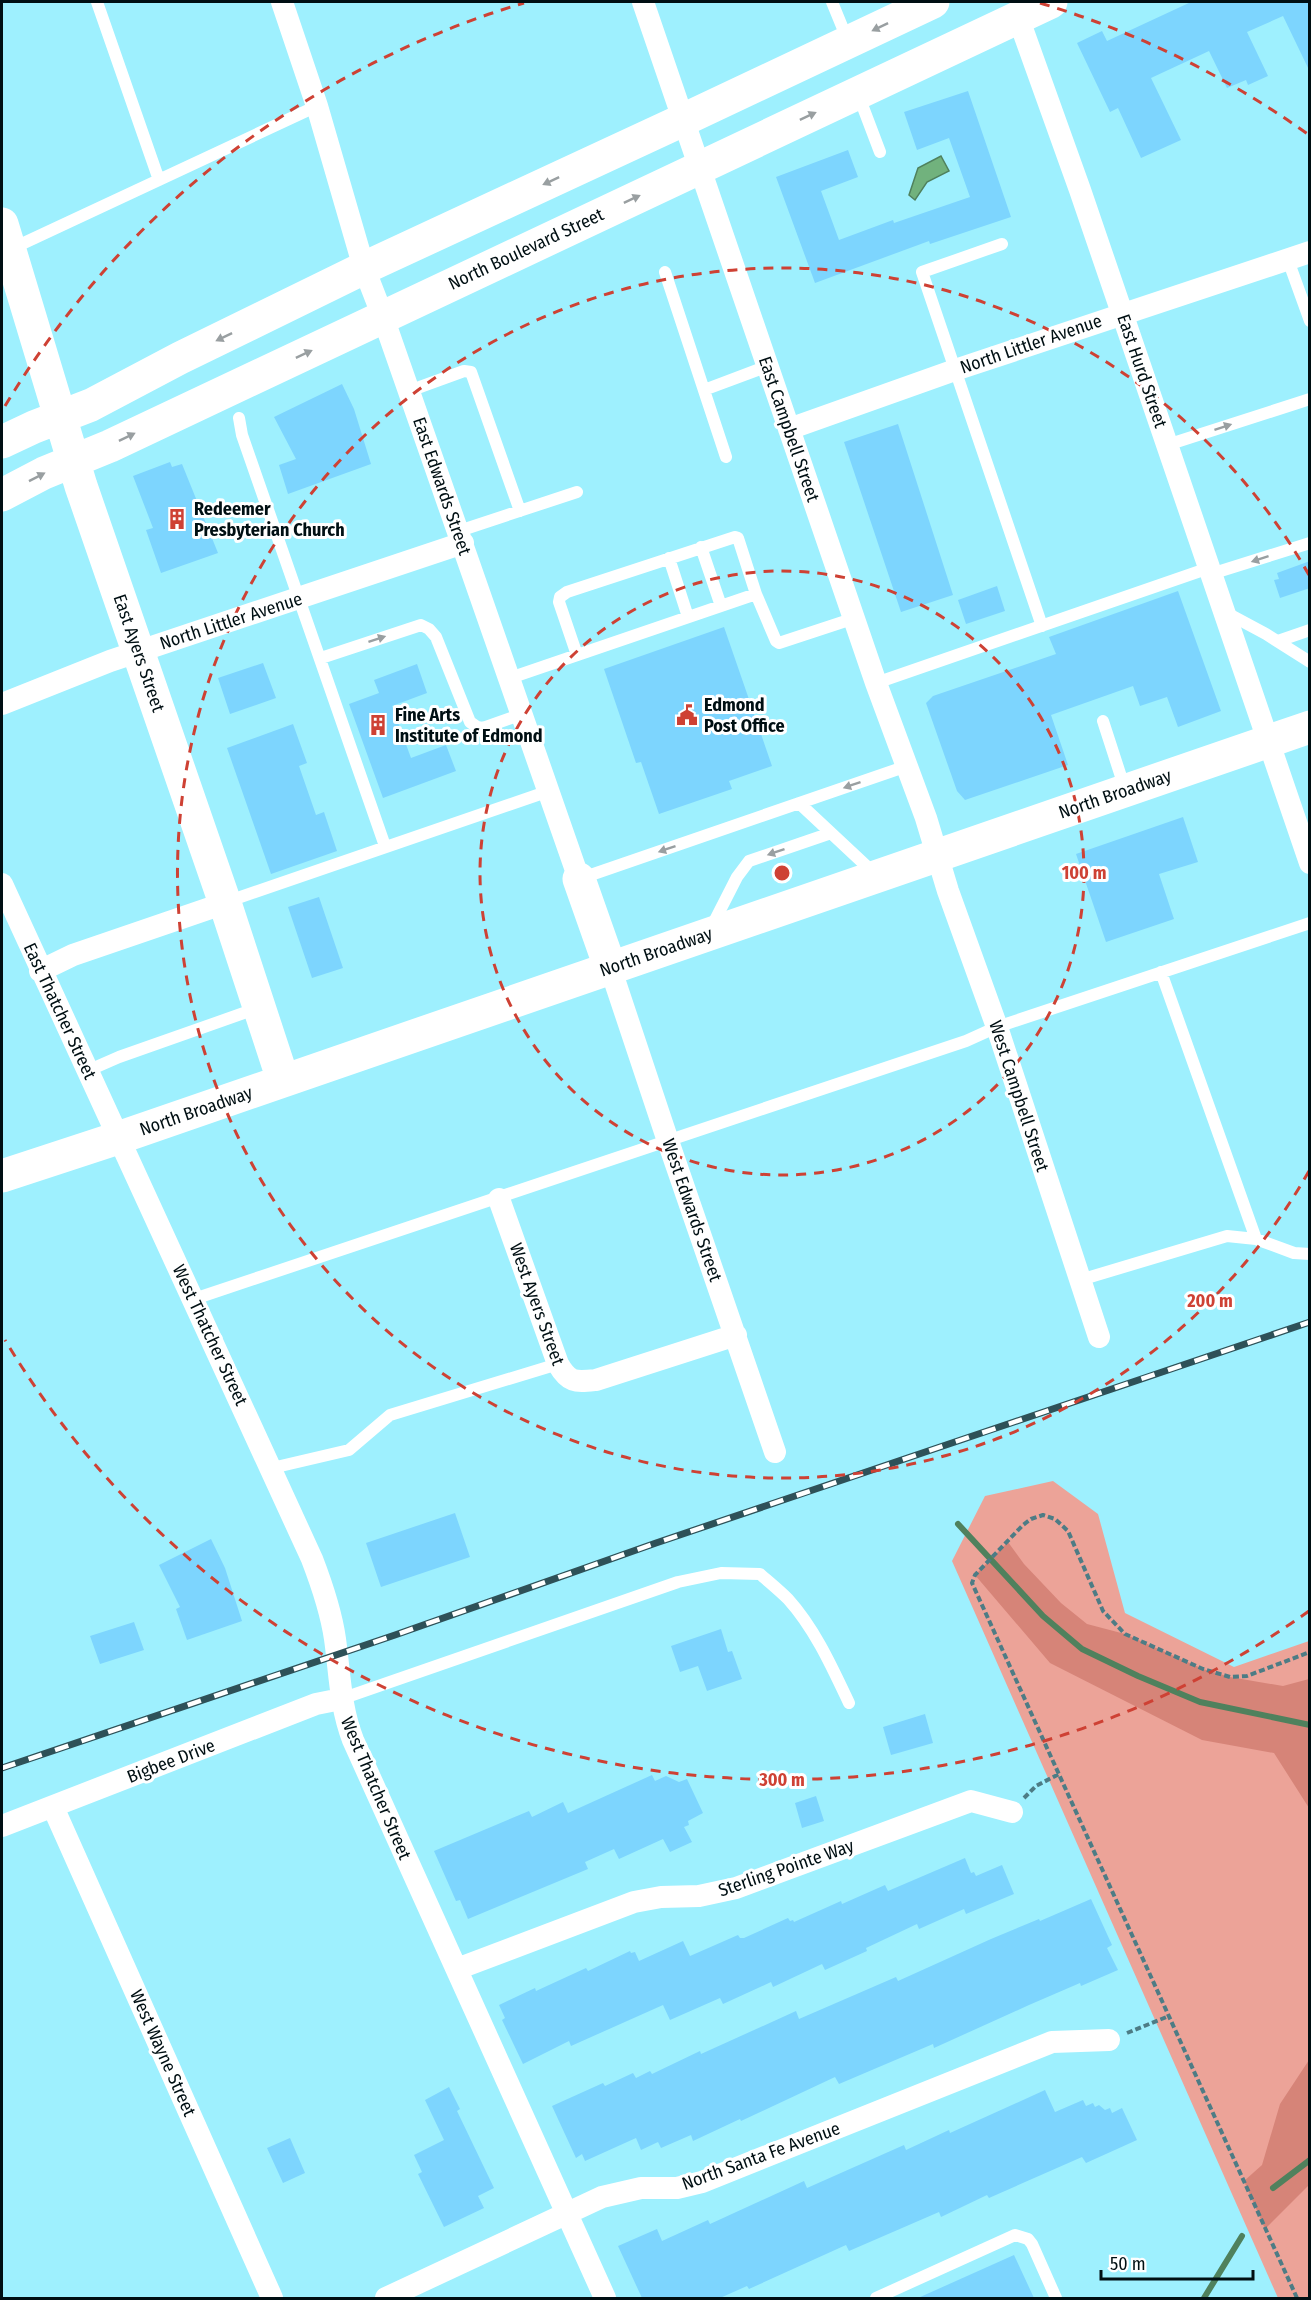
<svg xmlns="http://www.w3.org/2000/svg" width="1311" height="2300" viewBox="0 0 1311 2300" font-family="'Fira Sans Condensed',sans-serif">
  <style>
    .green { fill: #eca398 }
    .forest { fill: #d68478 }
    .water { fill: #71b27d; stroke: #4f815d; stroke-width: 1.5 }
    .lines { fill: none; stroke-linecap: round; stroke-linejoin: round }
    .stream { stroke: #4f815d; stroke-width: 6 }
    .building { fill: #7dd5fe }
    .path { stroke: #4d7c85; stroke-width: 4; stroke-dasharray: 6 3; stroke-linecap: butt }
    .lane { stroke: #fff; stroke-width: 12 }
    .street { stroke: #fff; stroke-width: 22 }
    .secondary { stroke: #fff; stroke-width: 33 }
    .rail-casing { stroke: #2e5158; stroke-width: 7 }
    .rail { stroke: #fff; stroke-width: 4.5; stroke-dasharray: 14; stroke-linecap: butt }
    .oneway { fill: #999fa1 }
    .ring { fill: none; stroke: #ce4134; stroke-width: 3; stroke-dasharray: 10 8 }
    .labels { text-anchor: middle; stroke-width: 6; stroke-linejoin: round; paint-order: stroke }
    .street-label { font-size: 18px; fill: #000f13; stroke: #fff }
    .poi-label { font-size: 18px; font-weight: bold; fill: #000f13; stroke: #fff; text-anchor: start }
    .centre { fill: #ce4134; stroke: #fff; stroke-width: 3 }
    .ring-label { font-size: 18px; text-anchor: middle; font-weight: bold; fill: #ce4134; stroke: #fff; stroke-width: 6; stroke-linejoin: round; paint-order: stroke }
  </style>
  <rect width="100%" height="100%" fill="#9ef0fe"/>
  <!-- green -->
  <path class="green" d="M1053 1481 1098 1514 1125 1613 1234 1667 1309 1641V2298H1278L952 1561 985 1496Z"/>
  <!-- forest -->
  <path class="forest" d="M1008 1542 1024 1564 1061 1603 1087 1624 1125 1634 1203 1669 1230 1677 1283 1686 1309 1679V1808L1274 1753 1202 1740 1050 1663 975 1575Z
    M1309 2060V2185L1265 2229 1244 2181 1262 2165 1280 2104Z"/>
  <!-- water -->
  <path class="water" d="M941 156 949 171 927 182 915 200 909 195 918 168Z"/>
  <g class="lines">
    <!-- stream -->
    <path class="stream" d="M958 1524 1043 1616 1082 1649 1138 1676 1200 1702 1310 1725
      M1273 2188 1310 2160
      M1204 2298 1242 2236"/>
  </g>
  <!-- building -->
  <path class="building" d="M1191 2H1310V72L1283 16 1247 32 1268 76 1248 85 1246 80 1227 88 1209 51 1151 78 1181 140 1141 158 1118 108 1110 112 1077 43 1102 31 1107 41Z
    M968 91 1011 217 930 244 929 241 815 283 776 177 848 150 858 177 821 191 839 240 893 220 894 223 970 197 949 138 917 150 904 112Z
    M342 384 354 409 371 464 288 494 279 465 296 459 274 417Z
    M898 424 953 595 901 612 844 442Z
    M170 462 172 467 182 464 218 553 161 573 146 530 153 528 133 476Z
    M1310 561V588L1280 598 1274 580 1279 579 1277 573Z
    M997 586 1005 611 966 624 958 600Z
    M1178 591 1221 711 1178 727 1167 697 1140 706 1133 686 1051 715 1068 765 965 800 957 791 926 703 933 696 1056 654 1049 637Z
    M724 627 772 766 729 781 732 789 659 814 641 762 636 763 604 669Z
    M263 663 276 698 230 714 218 678Z
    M417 664 427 693 392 706 411 758 446 745 456 771 383 798 349 704 379 693 374 680Z
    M293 724 307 763 299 766 316 815 324 812 337 851 271 874 227 748Z
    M1183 817 1198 862 1159 874 1174 919 1106 942 1076 854Z
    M319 897 343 968 312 978 288 907Z
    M455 1513 470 1557 381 1587 366 1543Z
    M211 1539 225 1568 242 1621 187 1640 176 1609 180 1607 159 1565Z
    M134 1622 144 1650 100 1664 90 1636Z
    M721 1629 728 1652 732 1651 742 1679 707 1691 698 1666 680 1672 671 1646Z
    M925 1714 933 1743 891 1755 883 1727Z
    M652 1775 655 1781 666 1776 679 1782 687 1779 703 1813 688 1821 689 1825 684 1827 692 1842 670 1852 663 1839 619 1859 614 1849 585 1862 588 1869 468 1919 460 1900 456 1901 434 1851 529 1811 532 1817 563 1802 568 1813Z
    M816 1796 824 1821 802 1828 795 1803Z
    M965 1858 971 1873 974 1872 976 1876 1002 1865 1014 1894 966 1914 964 1909 919 1929 917 1924 866 1948 867 1951 825 1970 822 1964 773 1987 771 1982 723 2004 720 1998 670 2020 663 2005 571 2046 569 2041 523 2064 502 2020 505 2018 499 2005 535 1988 536 1991 586 1968 588 1971 630 1951 631 1953 635 1952 639 1961 683 1941 690 1956 738 1935 740 1938H744L788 1918 790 1921 793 1920 794 1922 841 1901 842 1904 885 1885 888 1891Z
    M1091 1899 1112 1945 1107 1948 1118 1970 1081 1986 1080 1983 1029 2005 934 2048 933 2044 839 2084 835 2077 741 2121 740 2119 693 2141 691 2135 661 2148 658 2142 641 2150 636 2138 585 2161 582 2154 576 2158 552 2106 603 2083 605 2086 633 2073 636 2078 650 2071 652 2074 700 2051 701 2054 796 2011 799 2019 896 1977 898 1981 991 1939 1039 1919 1040 1921Z
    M449 2087 460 2109 457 2111 494 2188 478 2196 484 2208 444 2227 418 2174 422 2172 414 2155 444 2140 425 2100Z
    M1045 2090 1055 2112 1083 2100 1086 2106 1093 2103 1095 2107 1099 2105 1105 2110 1110 2108 1112 2113 1122 2108 1137 2140 1086 2163 1082 2157 989 2198 987 2195 941 2217 939 2212 849 2251 846 2245 749 2289 747 2286 720 2298H642L618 2246 657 2229 662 2241 708 2220 710 2224 804 2181 807 2188 904 2145 906 2150 949 2130 950 2133Z
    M290 2138 305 2173 283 2183 267 2148Z
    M1014 2255 1034 2298H918Z"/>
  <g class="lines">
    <!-- path -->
    <path class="path" d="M1024 1798 1036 1786 1059 1774
      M1127 2033 1169 2016
      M1297 2298 972 1583 975 1575 1023 1525 1031 1519 1043 1515 1055 1519 1068 1531 1103 1611 1125 1634 1203 1669 1230 1677 1247 1676 1310 1652"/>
    <!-- lane -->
    <path class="lane" d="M97 2 159 180
      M832 2 848 41
      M858 94 880 152
      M1002 244 922 272 1042 626
      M11 249 317 106
      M1288 260 1310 321
      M665 272 726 457
      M704 390 768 366
      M409 391 464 371 471 372 520 511
      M239 418 242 435 385 846
      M1167 445 1310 399
      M459 531 577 492
      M701 547 721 606
      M669 558 688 617
      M1211 574 1310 543
      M1225 612 1266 634 1310 662
      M1278 641 1310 630
      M577 655 559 602 560 597 567 592 735 537 738 538 756 594
      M321 658 421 625 429 629 436 637 470 722 477 727 483 728 522 714
      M510 678 756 594 776 641 779 643 855 618
      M876 683 1209 568
      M1103 721 1125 789
      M799 803 876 875
      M579 879 907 766
      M226 902 549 791
      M711 928 737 877 749 861 831 833
      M1161 972 1256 1239
      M87 1071 119 1057 258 1008
      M1080 1280 1227 1236 1256 1239 1294 1253 1310 1254
      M194 1299 966 1041 997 1027 1310 923
      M272 1468 349 1450 390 1415 558 1364
      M341 1699 678 1582 721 1573 760 1574C769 1582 779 1590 788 1599 815 1629 832 1667 849 1703
      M876 2298 1015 2235 1028 2239 1032 2244 1056 2298"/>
    <!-- street -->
    <path class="street" d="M282 2 317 106 364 268 383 317 579 879
      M643 2 876 683 926 818 948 891 997 1027 1099 1337
      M1018 17 1080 190 1310 863
      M789 429 955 370 1310 252
      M2 704 110 661 463 543
      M2 884 312 1559C322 1585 331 1611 335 1639 340 1675 340 1706 353 1740L605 2298
      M610 967 668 1141 775 1452
      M40 971 73 955 225 903
      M499 1199 558 1364C569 1383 575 1382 596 1380L736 1335
      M53 1807 272 2298
      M2 1826 316 1704 341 1699
      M457 1969 634 1902 661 1897 699 1896 736 1888 971 1801 1012 1812
      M386 2298 602 2197 641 2188H677L702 2182 1052 2042 1109 2040"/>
    <!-- secondary -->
    <path class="secondary" d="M2 224 81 486 225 903 283 1080
      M2 442 34 427 91 405 180 358 364 268 683 120 933 2
      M2 495 44 473 110 446 1051 2
      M579 879 610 967
      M2 1176 118 1138 1310 727"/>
    <defs>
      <path id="rail" d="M2 1768 395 1635 656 1543 1310 1322"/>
    </defs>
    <!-- rail casing -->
    <use href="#rail" class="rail-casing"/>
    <!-- rail -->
    <use href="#rail" class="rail"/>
  </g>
  <!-- one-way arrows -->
  <defs><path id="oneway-solid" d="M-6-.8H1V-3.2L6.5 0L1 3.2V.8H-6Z" transform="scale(1.5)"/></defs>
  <g class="oneway">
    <use href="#oneway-solid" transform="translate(880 27) rotate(154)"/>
    <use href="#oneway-solid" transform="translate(808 116) rotate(-25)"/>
    <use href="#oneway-solid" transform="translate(551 181) rotate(155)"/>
    <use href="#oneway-solid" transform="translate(632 199) rotate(-25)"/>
    <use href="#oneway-solid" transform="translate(224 337) rotate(154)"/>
    <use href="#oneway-solid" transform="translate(304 354) rotate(-25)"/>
    <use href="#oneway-solid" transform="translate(1223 427) rotate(-18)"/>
    <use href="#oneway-solid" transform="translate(127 437) rotate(-26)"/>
    <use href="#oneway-solid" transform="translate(37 477) rotate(-27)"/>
    <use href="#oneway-solid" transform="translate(1260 559) rotate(162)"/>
    <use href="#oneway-solid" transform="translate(377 639) rotate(-18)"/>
    <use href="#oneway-solid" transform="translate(852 785) rotate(161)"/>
    <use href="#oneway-solid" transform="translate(667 849) rotate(161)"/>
    <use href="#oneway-solid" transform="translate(776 852) rotate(161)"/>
  </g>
  <!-- distance rings -->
  <g class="ring">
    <circle cx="782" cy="873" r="302"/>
    <path d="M1309 1171A605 605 0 1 1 1309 575"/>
    <path d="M1309 1611A907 907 0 0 1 5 1340M5 406A907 907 0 0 1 524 3M1040 3A907 907 0 0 1 1309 135"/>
  </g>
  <!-- icons -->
  <defs>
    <symbol id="building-bare" viewBox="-9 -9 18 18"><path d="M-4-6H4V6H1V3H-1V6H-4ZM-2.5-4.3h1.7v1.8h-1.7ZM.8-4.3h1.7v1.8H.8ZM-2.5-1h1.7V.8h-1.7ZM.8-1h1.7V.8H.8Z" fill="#ce4134" stroke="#fff" stroke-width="2.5" paint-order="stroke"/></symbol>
    <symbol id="civic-bare" viewBox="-9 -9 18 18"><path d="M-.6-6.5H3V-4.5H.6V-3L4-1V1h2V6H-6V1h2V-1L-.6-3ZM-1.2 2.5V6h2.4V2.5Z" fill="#ce4134" stroke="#fff" stroke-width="2.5" paint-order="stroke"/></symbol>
  </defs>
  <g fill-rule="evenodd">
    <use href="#building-bare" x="162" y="504" width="30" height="30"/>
    <use href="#civic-bare" x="672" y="700" width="30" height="30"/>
    <use href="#building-bare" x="363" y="710" width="30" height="30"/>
  </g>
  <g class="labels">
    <!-- street labels -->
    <g class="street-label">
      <text transform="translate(526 249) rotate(-25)" y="6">North Boulevard Street</text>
      <text transform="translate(1031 344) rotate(-19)" y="6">North Littler Avenue</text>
      <text transform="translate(1142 371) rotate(71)" y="6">East Hurd Street</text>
      <text transform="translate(789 429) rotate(71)" y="6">East Campbell Street</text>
      <text transform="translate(442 486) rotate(71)" y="6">East Edwards Street</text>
      <text transform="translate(231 621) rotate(-18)" y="6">North Littler Avenue</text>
      <text transform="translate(139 653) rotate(71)" y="6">East Ayers Street</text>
      <text transform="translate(1115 794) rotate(-19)" y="6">North Broadway</text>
      <text transform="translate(656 952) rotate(-19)" y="6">North Broadway</text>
      <text transform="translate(60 1011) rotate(65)" y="6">East Thatcher Street</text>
      <text transform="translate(1019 1096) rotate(72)" y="6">West Campbell Street</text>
      <text transform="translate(196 1111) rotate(-19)" y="6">North Broadway</text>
      <text transform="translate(692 1210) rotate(71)" y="6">West Edwards Street</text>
      <text transform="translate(537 1304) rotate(70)" y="6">West Ayers Street</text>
      <text transform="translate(210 1335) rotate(65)" y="6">West Thatcher Street</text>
      <text transform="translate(171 1761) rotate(-21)" y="6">Bigbee Drive</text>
      <text transform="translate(376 1788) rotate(67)" y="6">West Thatcher Street</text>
      <text transform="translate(786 1868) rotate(-19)" y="6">Sterling Pointe Way</text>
      <text transform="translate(163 2053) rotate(66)" y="6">West Wayne Street</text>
      <text transform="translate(761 2156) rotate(-20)" y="6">North Santa Fe Avenue</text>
    </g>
    <!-- poi labels -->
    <g class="poi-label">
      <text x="194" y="515">Redeemer<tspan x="194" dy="21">Presbyterian Church</tspan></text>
      <text x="704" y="711">Edmond<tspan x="704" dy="21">Post Office</tspan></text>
      <text x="395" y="721">Fine Arts<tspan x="395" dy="21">Institute of Edmond</tspan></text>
    </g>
  </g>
  <circle cx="782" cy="873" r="9" class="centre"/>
  <g class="ring-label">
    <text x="1084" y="879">100 m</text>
    <text x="1210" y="1307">200 m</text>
    <text x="782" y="1786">300 m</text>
  </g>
  <!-- border -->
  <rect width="1311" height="2300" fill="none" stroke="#000f13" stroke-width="6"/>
  <!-- scale -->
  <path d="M1101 2270v9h152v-9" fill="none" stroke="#000f13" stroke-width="3"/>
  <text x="1110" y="2270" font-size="18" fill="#000f13" stroke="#ffffff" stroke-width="4.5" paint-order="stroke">50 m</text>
</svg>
